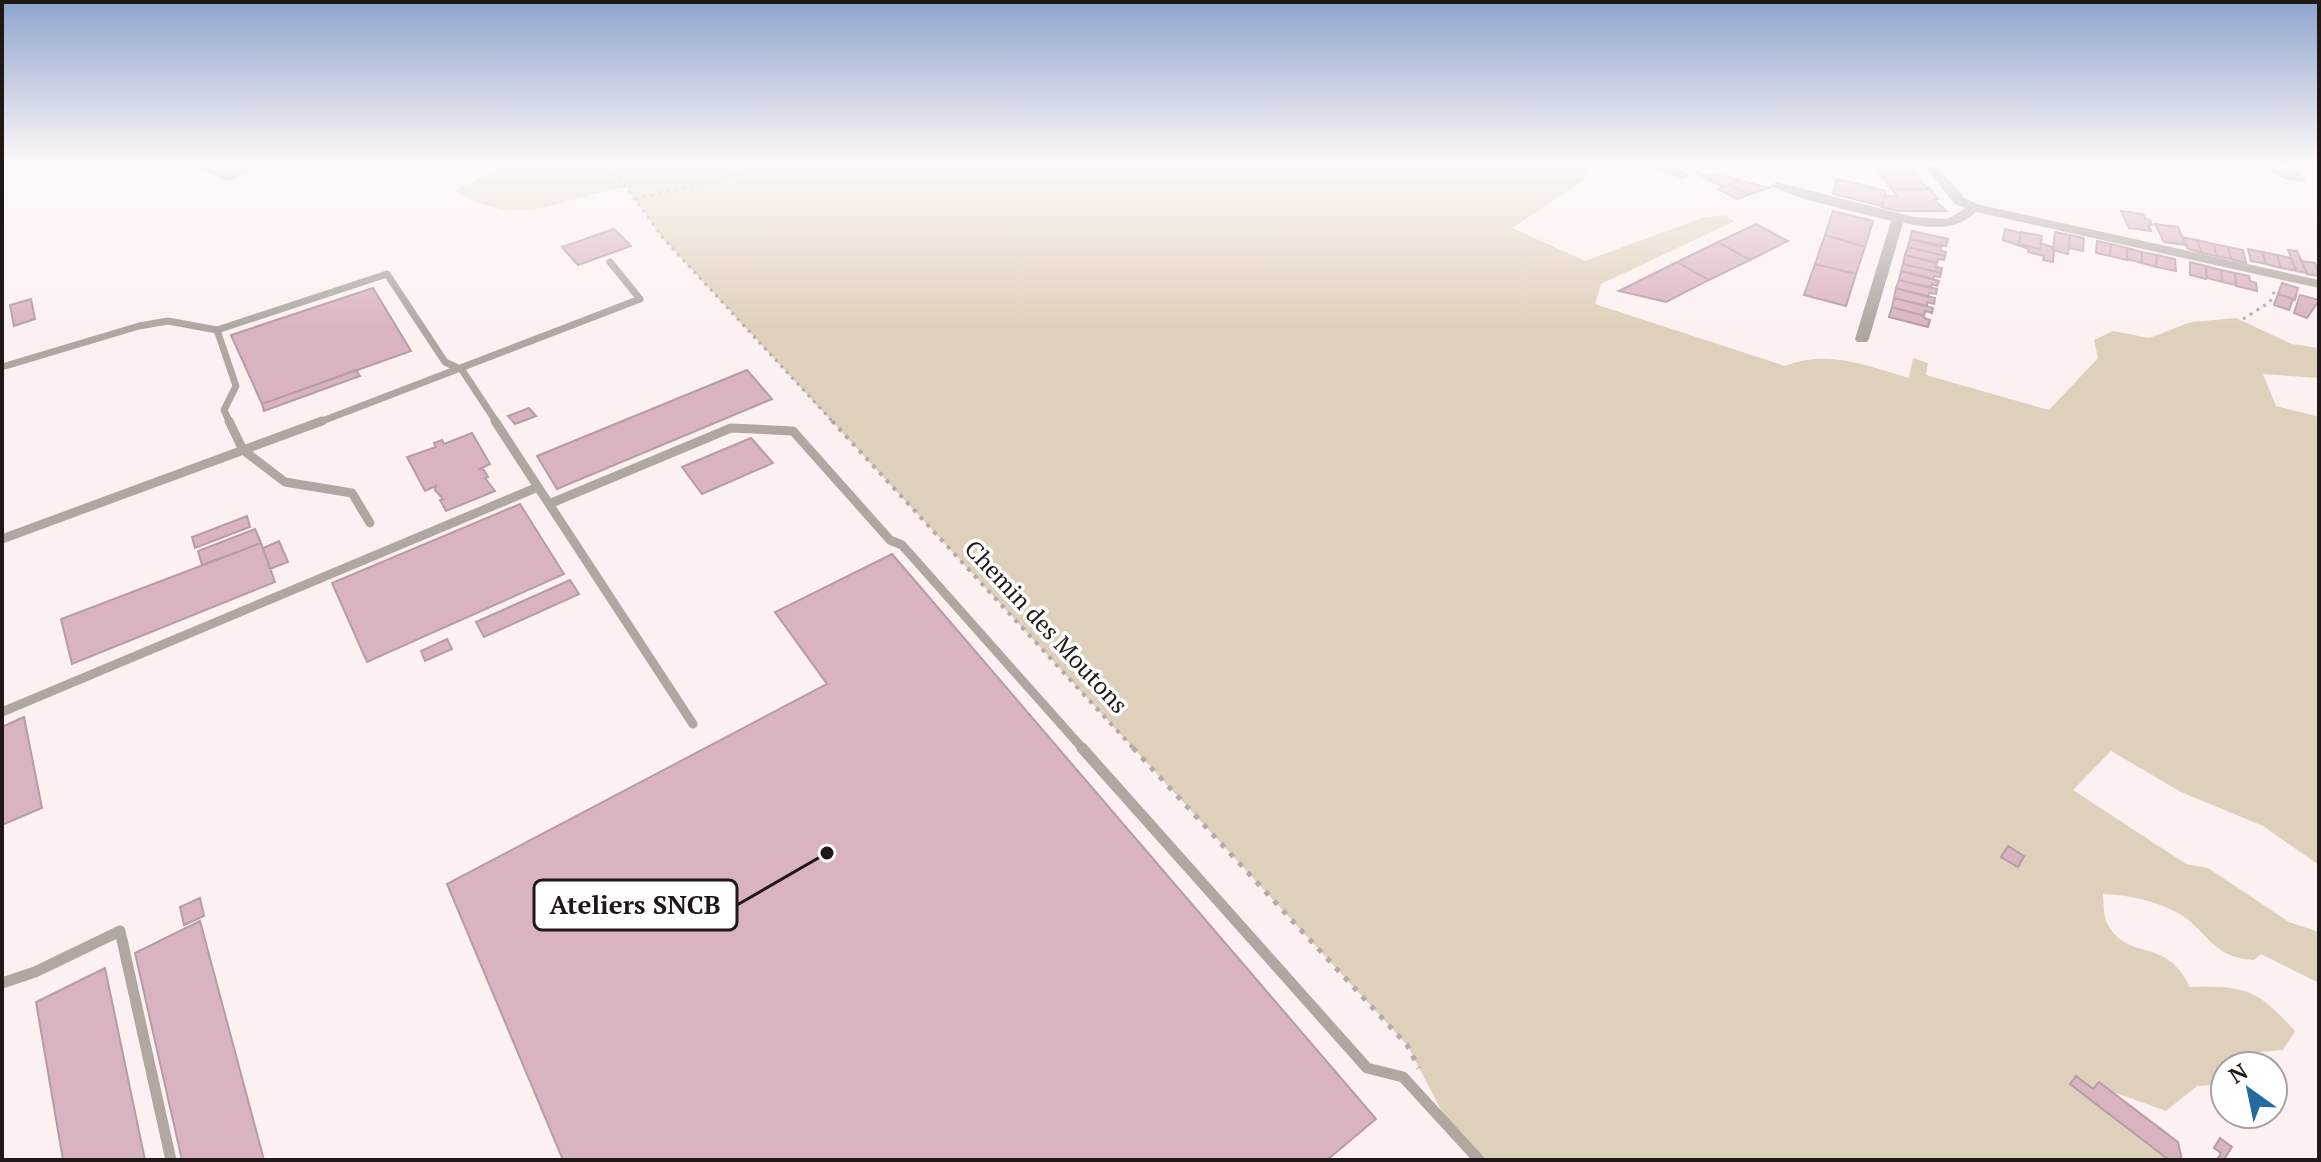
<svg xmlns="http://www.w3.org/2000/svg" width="2321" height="1162" viewBox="0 0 2321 1162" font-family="'PT Serif',serif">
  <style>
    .green { fill: #dfd0bb }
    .building { fill: #dab3c1; stroke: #b59ca5; stroke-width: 2 }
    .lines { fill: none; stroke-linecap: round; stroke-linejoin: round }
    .path-far2 { stroke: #b5aaa9; stroke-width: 3; stroke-dasharray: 3 5; stroke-linecap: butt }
    .path-far1 { stroke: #b5aaa9; stroke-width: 4; stroke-dasharray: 4 6; stroke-linecap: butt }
    .path { stroke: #b5aaa9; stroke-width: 5; stroke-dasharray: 5 8; stroke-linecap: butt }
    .service-far2 { stroke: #b1a7a1; stroke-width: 7 }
    .service-far1 { stroke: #b1a7a1; stroke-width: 9 }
    .service { stroke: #b1a7a1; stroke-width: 11 }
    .minor { fill: #b1a7a1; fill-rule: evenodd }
    .labels { text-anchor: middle; stroke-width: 7; stroke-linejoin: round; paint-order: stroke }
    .street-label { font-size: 24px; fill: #211716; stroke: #fff }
    .leader { fill: none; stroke: #211716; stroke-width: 3 }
    .callout-dot { fill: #211716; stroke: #fff; stroke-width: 3 }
    .callout { fill: #fff; stroke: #211716; stroke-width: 3 }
    .callout-label { font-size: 26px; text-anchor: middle; font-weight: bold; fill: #211716 }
  </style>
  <rect width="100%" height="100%" fill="#fcf1f0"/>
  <!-- green -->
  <path class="green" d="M506 165H1590L1585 180 1512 228 1585 261 1702 218 1724 215 1735 221 1601 284 1595 304 1785 366C1826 349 1868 366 1909 378L1913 358 1928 363 1926 375 2049 410 2098 358 2094 340 2113 331 2149 338 2191 322 2236 318 2292 344 2319 348V378L2263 374 2276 406 2319 417V865L2263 826 2181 792 2111 751 2073 790 2186 864 2208 868 2289 922 2319 932V983L2261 954 2254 960C2210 958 2208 929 2176 912 2153 900 2128 895 2103 894 2104 903 2103 918 2108 925 2129 962 2166 936 2190 987 2246 986 2257 989 2295 1031L2283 1050 2259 1052 2247 1066H2225V1084L2197 1086 2166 1111 2113 1092 2103 1106 2175 1160H1479L1450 1127 1407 1045 663 238 626 187C557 198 523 231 455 191Z"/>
  <!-- building -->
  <path class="building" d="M191 165H258L229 180Z
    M1647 165H1662L1688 175 1683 178Z
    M1874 165H1911L1921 182 1930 189H1892Z
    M2271 170 2300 174 2304 181 2285 178Z
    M1698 172 1711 177 1714 174 1741 180 1723 187 1696 173Z
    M1837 179 1886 191 1882 206 1833 194Z
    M1735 181 1745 182 1769 188 1748 195 1729 184Z
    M1729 184 1748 195 1737 199 1718 189Z
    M1892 189H1930L1938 199 1934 200 1947 211H1898L1881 207 1885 196H1897Z
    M1833 211 1873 221 1865 247 1825 235Z
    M2121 211 2143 214 2146 219 2150 220 2152 225H2148L2151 231 2129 228Z
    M1756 224 1788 241 1750 260 1718 242Z
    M2155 224 2178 227 2186 245 2164 242Z
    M614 229 631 246 578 265 562 247Z
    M2005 229 2021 233 2019 244 2040 249 2041 243 2054 248 2053 262 2043 260 2044 256 2028 252 2029 249 2003 240Z
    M1912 231 1948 239 1946 246 1910 239Z
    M2021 232 2042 236 2040 249 2019 244Z
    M2055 232 2070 235 2068 254 2053 250Z
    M1825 235 1865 247 1856 274 1815 264Z
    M2070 235 2084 238 2083 251 2069 248Z
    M2182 237 2197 240 2202 253 2188 249Z
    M1910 239 1941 247 1940 250 1946 252 1945 256 1908 247Z
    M2197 240 2214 244 2216 256 2202 253Z
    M2097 241 2111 244 2110 256 2096 253Z
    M1718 242 1750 260 1709 280 1677 262Z
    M2111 244 2127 248V260L2110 256Z
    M2214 244 2228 247 2231 259 2216 256Z
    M1908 247 1945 256 1944 260 1938 259 1937 263 1905 255Z
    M2228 247 2243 250 2246 263 2231 259Z
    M2127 248 2142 252V263L2127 259Z
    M2248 249 2262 252 2266 264 2251 261Z
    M2288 250 2297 251 2307 273 2296 271Z
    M2142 252 2157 255 2156 267 2142 263Z
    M2263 252 2277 255 2281 268 2266 264Z
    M1905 255 1937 263 1936 267 1942 268 1941 273 1903 264Z
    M2157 255 2175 259 2176 271 2156 267Z
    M2277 255 2291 258 2297 271 2281 268Z
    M2301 261 2315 263 2319 276 2307 274Z
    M1677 262 1709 280 1666 302 1619 291Z
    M2190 262 2206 266V279L2190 275Z
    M1815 264 1856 274 1846 306 1804 295Z
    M1903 264 1941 273 1940 277 1934 276 1933 279 1901 271Z
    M2206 266 2221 270 2222 282 2207 278Z
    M2221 270 2235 273 2236 285 2222 282Z
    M1901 271 1939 281 1937 286 1932 284 1931 288 1899 280Z
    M2235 273 2249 276 2250 281 2256 283 2257 291 2236 286Z
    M1899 280 1937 289 1936 294 1929 293 1928 297 1896 288Z
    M2282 283 2298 288 2295 300 2278 294Z
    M373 288 411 351 262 404 231 335Z
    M1896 288 1935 298 1934 304 1927 302V306L1894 298Z
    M2278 294 2293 299 2289 310 2274 305Z
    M2300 295 2319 300 2307 318 2294 313Z
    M1894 298 1933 308 1932 313 1925 311 1924 316 1892 307Z
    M31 299 35 319 14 326 10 305Z
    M1892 307 1924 316V318L1930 320 1928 327 1889 317Z
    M356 370 360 376 264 411 262 404Z
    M747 370 772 399 557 489 537 456Z
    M529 408 536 416 515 424 508 416Z
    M472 433 490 464 480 469 484 470 488 477 485 478 495 491 446 511 440 500 443 499 435 490 436 486 425 491 407 457 436 447 434 443 442 440 444 444Z
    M751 438 773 463 702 494 682 467Z
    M520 504 564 574 367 662 332 583Z
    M247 516 250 527 195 548 192 537Z
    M255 529 261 543 202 565 198 551Z
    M279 541 288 562 270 569 263 548Z
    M261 543 275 582 72 664 61 619Z
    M892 554 1376 1119 1327 1160H563L447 884 827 684 775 612Z
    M570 580 579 594 484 637 476 622Z
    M447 639 452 649 425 661 421 651Z
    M24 717 42 808 2 825V727Z
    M2008 846 2024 856 2018 867 2001 857Z
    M200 898 204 916 184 925 180 907Z
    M200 921 264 1160H182L135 953Z
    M105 968 145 1160H63L36 1002Z
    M2076 1076 2093 1089 2099 1082 2178 1142 2182 1160H2169L2070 1084Z
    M2220 1138 2232 1147 2225 1158 2227 1160H2217L2221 1153 2214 1148Z"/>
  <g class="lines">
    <!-- path-far2 -->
    <path class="path-far2" d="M599 165 618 176 663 238 834 423
      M635 199 776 165
      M2243 319 2270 302 2275 290"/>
    <!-- path-far1 -->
    <path class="path-far1" d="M832 421 1135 750"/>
    <!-- path -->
    <path class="path" d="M1133 748 1407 1045 1419 1068"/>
    <!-- service-far2 -->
    <path class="service-far2" d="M217 330 236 386 224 410 230 423
      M2 367 139 326 168 321 217 330 387 274 445 362 462 370 497 423
      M317 423 640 299 610 262"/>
    <!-- service-far1 -->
    <path class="service-far1" d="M229 421 243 450 285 482 352 493 370 523
      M538 487 693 724
      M549 504 731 428 793 431 890 540 902 545 1084 750
      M2 539 322 421
      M2 712 538 487 495 421"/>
    <!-- service -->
    <path class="service" d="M1082 748 1367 1068 1403 1077 1479 1160
      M2 983 35 972 120 931 171 1160"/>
    <!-- minor -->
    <path class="minor" d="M1923 165H1936L1965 198 1977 204 2319 280V288L1976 212C1955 232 1930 228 1903 223L1869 339 1867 342H1857L1855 339 1891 221 1807 200 1770 186 1776 182 1914 217 1947 219 1963 210 1965 208 1955 204Z"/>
  </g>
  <!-- sky -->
  <linearGradient id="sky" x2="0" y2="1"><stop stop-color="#8ea4ce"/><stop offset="0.5" stop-color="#fef9f8"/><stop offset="1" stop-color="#fef9f8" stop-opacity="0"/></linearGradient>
  <rect width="2321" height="328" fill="url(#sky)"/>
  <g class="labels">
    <!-- street labels -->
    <g class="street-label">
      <text transform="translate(1046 627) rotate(47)" y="8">Chemin des Moutons</text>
    </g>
  </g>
  <!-- callouts -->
  <path class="leader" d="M827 853L737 905"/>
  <circle class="callout-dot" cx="827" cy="853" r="8"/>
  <rect class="callout" x="534" y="880" width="203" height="50" rx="8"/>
  <g class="callout-label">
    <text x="635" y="914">Ateliers SNCB</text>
  </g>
  <!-- border -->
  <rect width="2321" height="1162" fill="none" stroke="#211716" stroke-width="8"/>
  <!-- north arrow -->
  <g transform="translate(2249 1090) rotate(327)"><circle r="38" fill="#ffffff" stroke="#a6a2a2" stroke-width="2"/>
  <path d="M0-6L14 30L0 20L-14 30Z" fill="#246a9f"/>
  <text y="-12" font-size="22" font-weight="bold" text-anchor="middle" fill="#211716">N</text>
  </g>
</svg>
